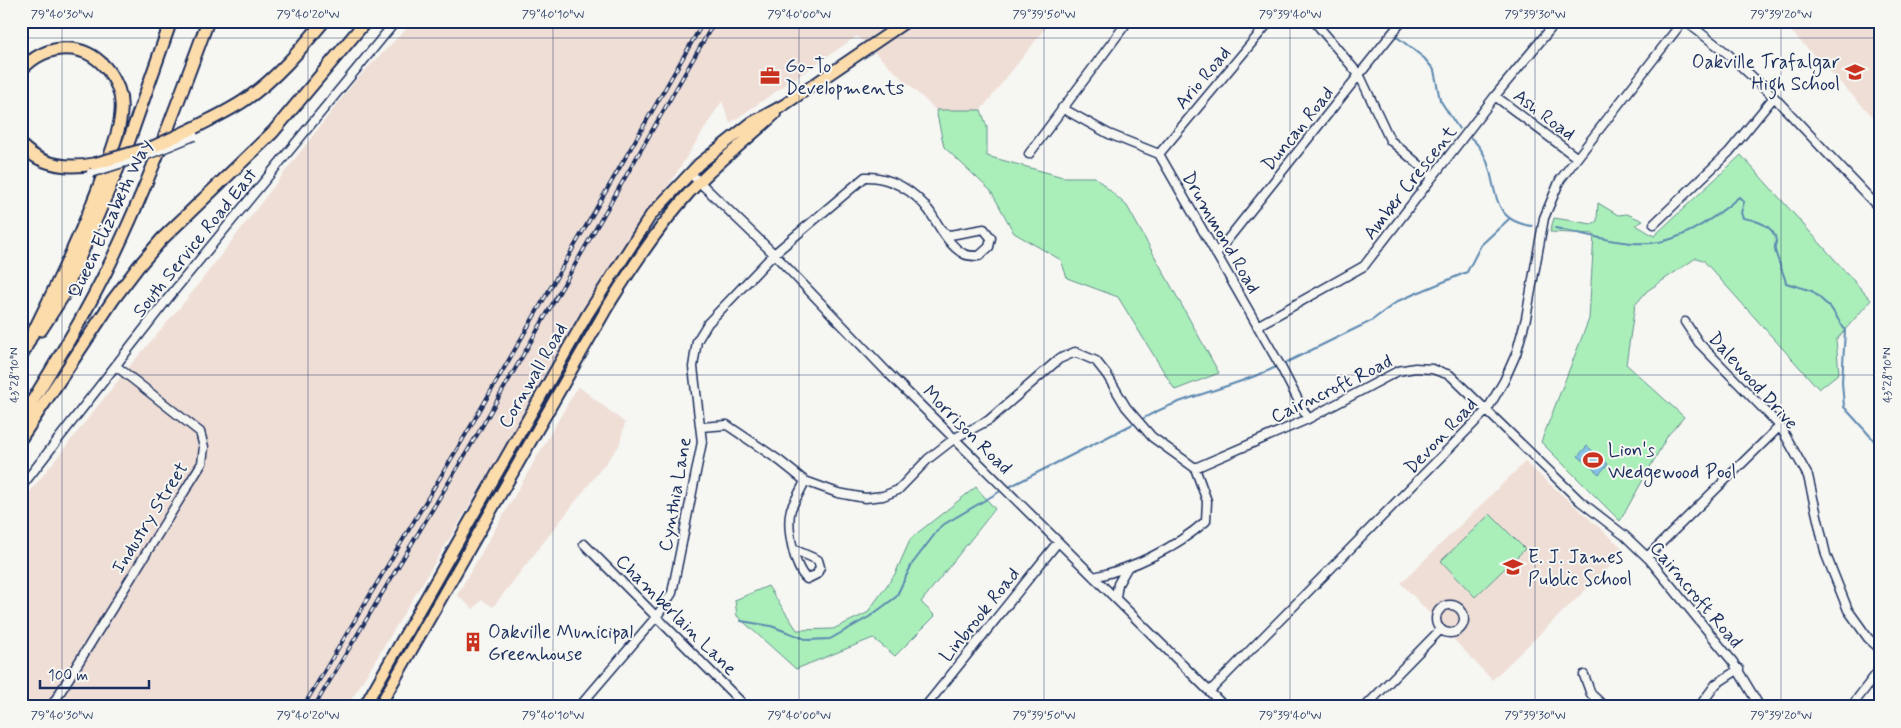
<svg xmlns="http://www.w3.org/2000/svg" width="1901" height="728" viewBox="0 0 1901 728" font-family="Mynerve,sans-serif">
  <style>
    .built { fill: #efded6 }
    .green { fill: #aaefba; stroke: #628f8c }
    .water { fill: #86c3e6; stroke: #5b88b0 }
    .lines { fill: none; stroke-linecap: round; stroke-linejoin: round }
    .stream { stroke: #5b88b0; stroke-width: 2 }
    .minor-casing { stroke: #1b2f5e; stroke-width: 11 }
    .major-casing { stroke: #1b2f5e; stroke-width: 14 }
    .highway-casing { stroke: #1b2f5e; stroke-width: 15 }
    .minor { stroke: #f6f6f2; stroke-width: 8 }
    .major { stroke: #fddcac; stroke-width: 10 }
    .highway { stroke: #fddcac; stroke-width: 11 }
    .rail-casing { stroke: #1b2f5e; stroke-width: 4 }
    .rail { stroke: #f6f6f2; stroke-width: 2; stroke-dasharray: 5.5; stroke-linecap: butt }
    .minor-bridge-casing { stroke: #1b2f5e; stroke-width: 11; stroke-linecap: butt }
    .highway-bridge-casing { stroke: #1b2f5e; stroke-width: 15; stroke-linecap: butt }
    .minor-bridge { stroke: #f6f6f2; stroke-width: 8 }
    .highway-bridge { stroke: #fddcac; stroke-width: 11 }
    .ticks { fill: none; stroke: #1b2f5e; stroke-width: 1; stroke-opacity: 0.45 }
    .labels { text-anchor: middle; stroke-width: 4; stroke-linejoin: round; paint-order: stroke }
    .poi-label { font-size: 19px; fill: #1b2f5e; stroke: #f6f6f2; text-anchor: start }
    .street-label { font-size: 19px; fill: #1b2f5e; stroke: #f6f6f2 }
    .neatline { fill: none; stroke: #1b2f5e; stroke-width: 2 }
    .ticks-label { font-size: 12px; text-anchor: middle; fill: #1b2f5e }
  </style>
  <rect width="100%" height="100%" fill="#f6f6f2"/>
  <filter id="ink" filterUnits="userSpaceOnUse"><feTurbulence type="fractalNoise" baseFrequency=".02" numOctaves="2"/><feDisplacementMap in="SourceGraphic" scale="10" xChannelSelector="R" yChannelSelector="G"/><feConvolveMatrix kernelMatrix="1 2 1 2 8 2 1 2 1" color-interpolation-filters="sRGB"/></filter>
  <g filter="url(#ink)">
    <!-- built -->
    <path class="built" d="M414 21H1051L981 110H936L857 36 730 123 722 101 555 365 347 707H21V503L128 368 187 299 355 81Z
      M1781 21H1880V124Z
      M578 386 625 423 619 446 493 607 482 600 473 609 457 595Z
      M1525 462 1626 551 1492 680 1401 583Z"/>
    <!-- green -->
    <path class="green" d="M936 110H981L987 127V156L1063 177H1095L1127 206 1219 373 1175 390 1118 297 1067 278 1061 260 1014 233 991 191 944 147Z
      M1741 155 1871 300 1836 340 1839 373 1819 389 1703 260 1696 258 1647 291 1635 305 1626 364 1684 417 1668 435 1620 521 1541 442 1589 319 1594 234 1550 232 1554 218 1592 224 1597 221 1598 203 1618 215 1627 214 1643 221 1636 225 1654 236Z
      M976 487 995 509 921 602 935 616 895 656 873 638 796 669 737 616 735 600 768 586 797 630 833 629 867 613 895 574 911 538Z
      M1490 514 1525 549 1475 597 1441 561Z"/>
    <!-- water -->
    <path class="water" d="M1587 446 1608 464 1599 474 1578 456Z"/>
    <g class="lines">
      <!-- stream -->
      <path class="stream" d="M1397 37 1424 58 1434 70 1440 100 1459 129
        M1471 138C1506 168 1478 219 1532 226
        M1555 228C1585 234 1619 245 1651 243 1682 241 1716 217 1739 197L1744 202 1741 213 1743 218C1756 220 1775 226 1776 241 1776 244 1774 247 1775 249 1775 255 1784 273 1786 283L1812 291 1831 308 1845 330 1842 382 1844 407 1880 447
        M1285 363 1371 321 1398 301 1467 272 1481 245 1509 219
        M1144 418C1185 395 1232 388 1274 368
        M1011 486 1133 424
        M741 621 771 626 808 640 830 639 869 617 896 597 912 564 941 526 999 492"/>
      <defs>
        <path id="minor" d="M1314 21 1360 76 1390 140 1432 176
          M1685 21 1728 54 1774 97 1880 209
          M21 25 25 21
          M1495 96 1576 157
          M1062 108 1109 134 1159 154 1281 367 1308 419
          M1029 154 1128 21
          M1159 154 1270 21
          M690 173 774 254 887 372 1225 707
          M1654 224 1729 152 1774 97
          M1216 254 1402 21
          M1685 322 1699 343 1780 426 1808 476 1826 555 1848 610 1868 638 1880 649
          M1257 326 1364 266 1495 96 1557 21
          M701 427 727 425 780 461 805 481 838 493 865 498 883 496 898 490 928 459 955 438 989 420 1059 359 1075 352 1096 361 1107 375 1126 407 1152 437 1195 468 1207 501 1206 521C1175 548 1134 568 1094 577
          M1195 468 1308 419 1398 371 1415 368 1432 369 1450 375 1580 501 1625 536 1649 559 1733 662 1760 707
          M21 487 169 297 396 21
          M584 544 746 707
          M793 549 818 560 820 567 817 574 807 579C794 568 786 526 791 509 795 500 801 490 805 481
          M1647 557 1780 426
          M1116 597 1118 584 1127 568
          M1436 619a14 14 0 1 1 28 0a14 14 0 1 1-28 0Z
          M1584 675 1591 694 1605 707
          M1210 691 1487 410 1504 381 1516 354 1526 318 1544 218 1560 180 1683 21
          M51 707 202 463 204 447 200 432 116 366
          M579 707 657 616 672 593 702 442 693 367 697 341 708 323 774 254 865 177C890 176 915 191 930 212 939 226 949 246 964 254 968 256 975 256 979 256L989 247 991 238 984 229 950 235 944 233
          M925 707 1058 542
          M1365 707 1441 629
          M1699 707 1716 684 1739 669
          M1851 707 1880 669"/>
        <path id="major" d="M364 707 587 315 651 215 699 164 751 123 784 105 907 21
          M379 707 608 306C632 267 657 229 688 194 714 165 746 141 775 114"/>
        <path id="highway" d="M21 70C35 55 52 47 72 49 101 52 124 84 121 112 120 132 111 151 105 170 82 235 51 296 21 357
          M194 128C211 119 229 111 245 100 276 79 300 50 324 21
          M21 145C41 166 67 169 94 164
          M41 330 63 296 125 152 171 21
          M21 420C43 383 67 346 87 308 137 217 172 118 208 21
          M21 438 113 300 138 267 162 239 273 132 366 21"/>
      </defs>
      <!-- minor casing -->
      <use href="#minor" class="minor-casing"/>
      <!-- major casing -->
      <use href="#major" class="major-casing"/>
      <!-- highway casing -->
      <use href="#highway" class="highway-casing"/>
      <!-- minor -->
      <use href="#minor" class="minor"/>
      <!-- major -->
      <use href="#major" class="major"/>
      <!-- highway -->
      <use href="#highway" class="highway"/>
      <defs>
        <path id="rail" d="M303 707 472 424 704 21
          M314 707 480 430 715 21"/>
      </defs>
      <!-- rail casing -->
      <use href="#rail" class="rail-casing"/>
      <!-- rail -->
      <use href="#rail" class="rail"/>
      <defs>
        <path id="minor-bridge" d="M91 173 145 156 194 136"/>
        <path id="highway-bridge" d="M94 164 153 147 194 128"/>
      </defs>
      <!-- minor-bridge casing -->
      <use href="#minor-bridge" class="minor-bridge-casing"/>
      <!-- highway-bridge casing -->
      <use href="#highway-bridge" class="highway-bridge-casing"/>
      <!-- minor-bridge -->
      <use href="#minor-bridge" class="minor-bridge"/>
      <!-- highway-bridge -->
      <use href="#highway-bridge" class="highway-bridge"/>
    </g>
  </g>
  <!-- ticks -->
  <path class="ticks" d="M62 21V707M308 21V707M553 21V707M799 21V707M1044 21V707M1290 21V707M1535 21V707M1781 21V707M21 38H1880M21 375H1880"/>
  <!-- icons -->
  <defs>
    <symbol id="school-bare" viewBox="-9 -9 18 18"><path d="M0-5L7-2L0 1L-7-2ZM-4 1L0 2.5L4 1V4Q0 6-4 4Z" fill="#c8321e" stroke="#f6f6f2" stroke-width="2.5" paint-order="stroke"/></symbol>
    <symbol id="office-bare" viewBox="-9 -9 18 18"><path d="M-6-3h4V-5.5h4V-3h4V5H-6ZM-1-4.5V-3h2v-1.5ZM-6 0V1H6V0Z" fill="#c8321e" stroke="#f6f6f2" stroke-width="2.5" paint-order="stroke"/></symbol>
    <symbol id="stadium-bare" viewBox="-9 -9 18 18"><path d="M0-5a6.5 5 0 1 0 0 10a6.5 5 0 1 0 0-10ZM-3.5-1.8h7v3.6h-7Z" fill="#c8321e" stroke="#f6f6f2" stroke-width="2.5" paint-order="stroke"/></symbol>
    <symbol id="building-bare" viewBox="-9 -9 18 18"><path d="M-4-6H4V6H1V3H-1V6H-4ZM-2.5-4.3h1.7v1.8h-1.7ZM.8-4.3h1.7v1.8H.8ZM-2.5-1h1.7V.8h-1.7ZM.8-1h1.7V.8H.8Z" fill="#c8321e" stroke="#f6f6f2" stroke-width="2.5" paint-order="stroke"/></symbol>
  </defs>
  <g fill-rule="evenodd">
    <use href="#school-bare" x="1841" y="58" width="28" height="28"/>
    <use href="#office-bare" x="756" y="62" width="28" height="28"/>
    <use href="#stadium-bare" x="1579" y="446" width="28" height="28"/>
    <use href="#school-bare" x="1499" y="553" width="28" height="28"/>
    <use href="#building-bare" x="459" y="628" width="28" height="28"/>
  </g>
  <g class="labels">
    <!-- poi labels -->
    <g class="poi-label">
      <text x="1840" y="68" text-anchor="end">Oakville Trafalgar<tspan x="1840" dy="22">High School</tspan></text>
      <text x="785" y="72">Go-To<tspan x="785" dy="22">Developments</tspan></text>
      <text x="1608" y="456">Lion's<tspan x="1608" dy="22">Wedgewood Pool</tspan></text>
      <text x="1528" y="563">E. J. James<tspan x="1528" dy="22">Public School</tspan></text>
      <text x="488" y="638">Oakville Municipal<tspan x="488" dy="22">Greenhouse</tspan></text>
    </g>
    <!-- street labels -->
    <g class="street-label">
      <text transform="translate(1202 77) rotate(-50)" y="7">Ario Road</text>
      <text transform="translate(1545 114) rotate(37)" y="7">Ash Road</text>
      <text transform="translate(1297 128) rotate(-51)" y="7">Duncan Road</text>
      <text transform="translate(1409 182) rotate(-52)" y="7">Amber Crescent</text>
      <text transform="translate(109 218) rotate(-65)" y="7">Queen Elizabeth Way</text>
      <text transform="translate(1222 232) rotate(60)" y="7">Drummond Road</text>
      <text transform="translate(194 242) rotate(-51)" y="7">South Service Road East</text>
      <text transform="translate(532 375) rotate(-60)" y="7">Cornwall Road</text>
      <text transform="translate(1754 380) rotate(48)" y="7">Dalewood Drive</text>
      <text transform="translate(1331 388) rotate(-26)" y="7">Cairncroft Road</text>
      <text transform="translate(968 429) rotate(45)" y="7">Morrison Road</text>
      <text transform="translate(1440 435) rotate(-47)" y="7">Devon Road</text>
      <text transform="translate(674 494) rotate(-80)" y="7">Cynthia Lane</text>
      <text transform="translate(149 517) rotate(-58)" y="7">Industry Street</text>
      <text transform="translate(1697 594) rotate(50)" y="7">Cairncroft Road</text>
      <text transform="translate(677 614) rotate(45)" y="7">Chamberlain Lane</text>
      <text transform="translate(979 614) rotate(-51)" y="7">Linbrook Road</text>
    </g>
  </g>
  <!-- margin -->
  <rect width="1901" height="728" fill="none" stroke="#f6f6f2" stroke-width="55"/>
  <!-- scale -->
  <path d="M40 680v8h109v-8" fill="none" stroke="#1b2f5e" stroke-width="2.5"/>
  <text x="48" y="680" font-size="15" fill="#1b2f5e" stroke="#f6f6f2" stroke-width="4" paint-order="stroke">100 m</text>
  <rect x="28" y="28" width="1846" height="672" class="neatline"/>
  <g class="ticks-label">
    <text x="62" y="18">79°40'30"W</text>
    <text x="308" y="18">79°40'20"W</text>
    <text x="553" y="18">79°40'10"W</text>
    <text x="799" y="18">79°40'00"W</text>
    <text x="1044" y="18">79°39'50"W</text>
    <text x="1290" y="18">79°39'40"W</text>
    <text x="1535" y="18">79°39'30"W</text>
    <text x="1781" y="18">79°39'20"W</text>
    <text transform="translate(14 375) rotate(-90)" y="4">43°28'10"N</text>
    <text transform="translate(1887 375) rotate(-90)" y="4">43°28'10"N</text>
    <text x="62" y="719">79°40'30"W</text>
    <text x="308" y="719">79°40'20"W</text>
    <text x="553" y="719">79°40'10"W</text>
    <text x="799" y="719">79°40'00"W</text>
    <text x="1044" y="719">79°39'50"W</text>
    <text x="1290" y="719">79°39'40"W</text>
    <text x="1535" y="719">79°39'30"W</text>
    <text x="1781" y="719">79°39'20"W</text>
  </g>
</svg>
